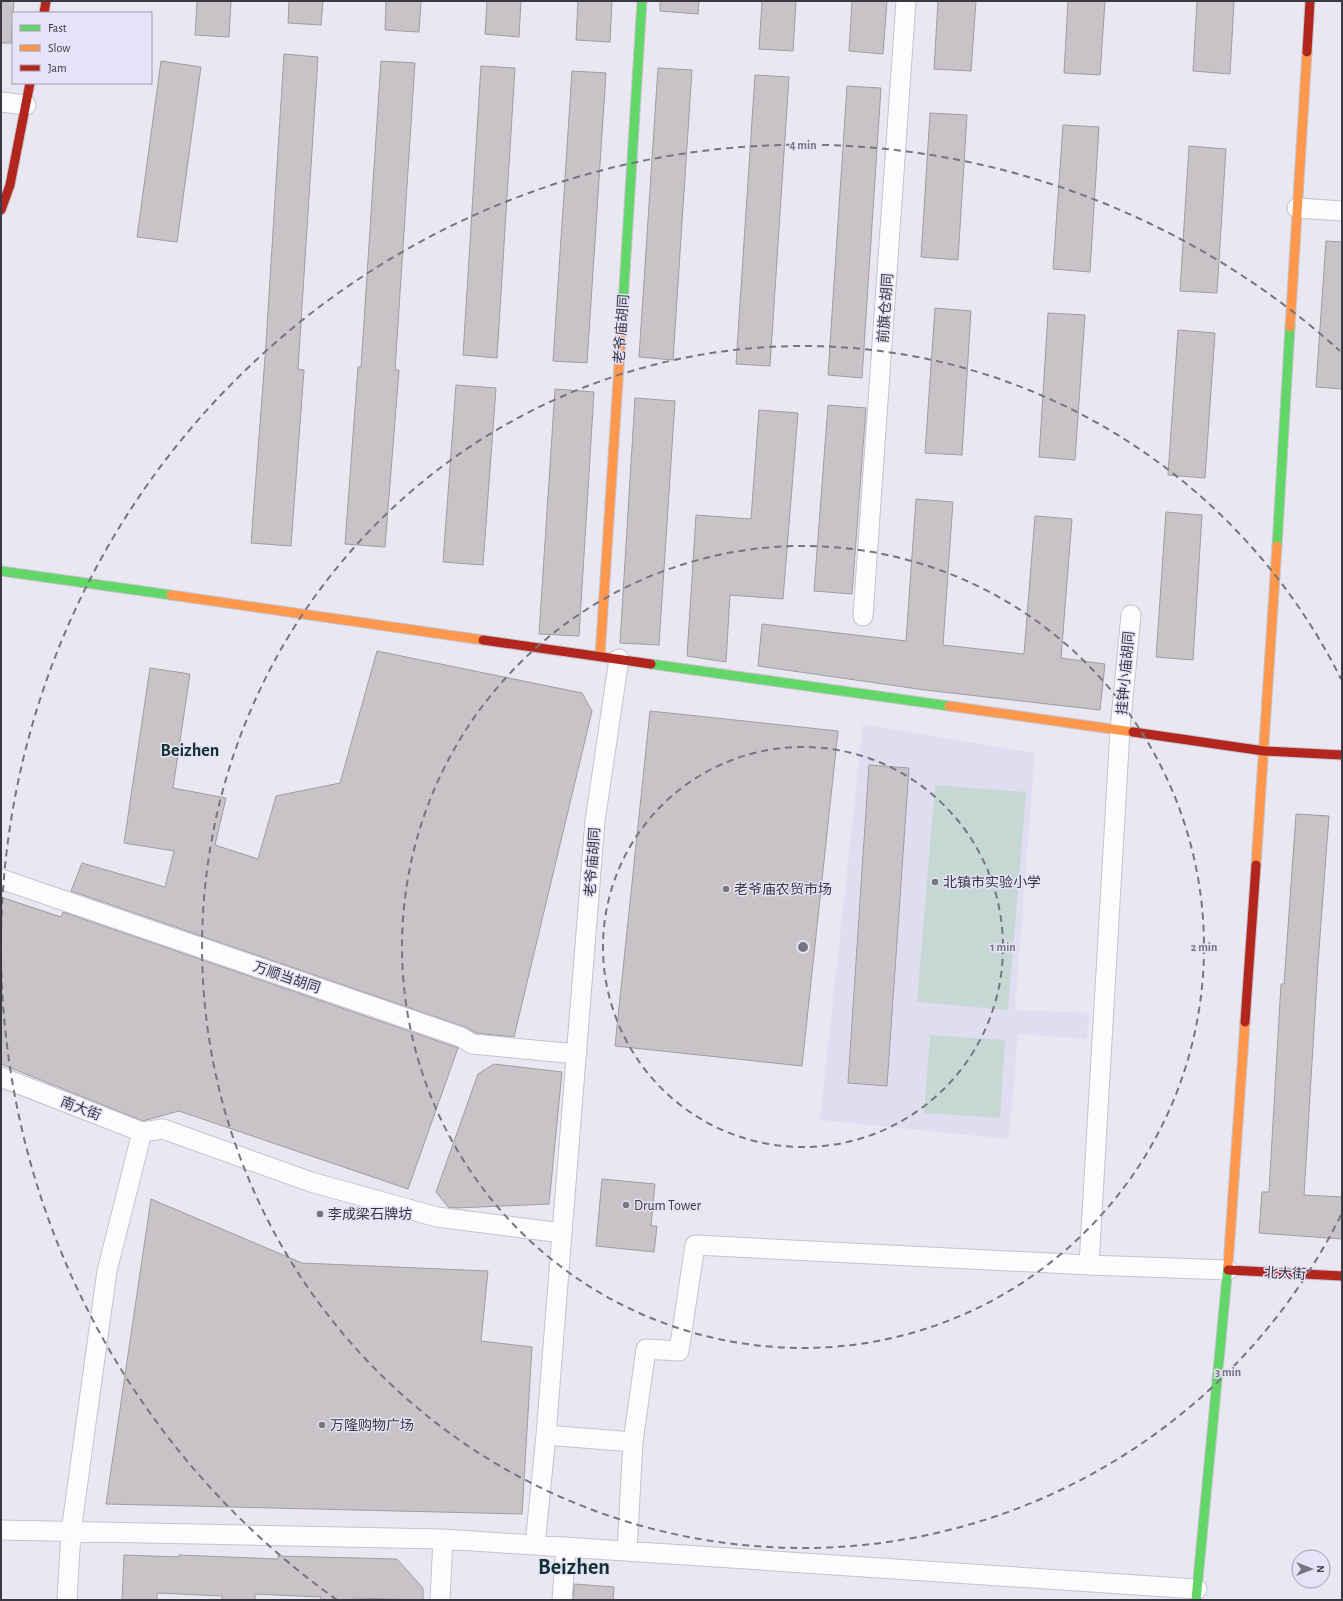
<svg xmlns="http://www.w3.org/2000/svg" width="1343" height="1601" viewBox="0 0 1343 1601" font-family="'Alegreya Sans','Noto Sans SC',sans-serif">
  <style>
    .built { fill: #e1ddf1 }
    .grass { fill: #c6d8d4 }
    .building { fill: #c8c3c7; stroke: #a19ca0 }
    .lines { fill: none; stroke-linecap: round; stroke-linejoin: round }
    .street-casing { stroke: #c5c3cc; stroke-width: 21 }
    .fast-casing { stroke: #c5c3cc; stroke-width: 11 }
    .slow-casing { stroke: #c5c3cc; stroke-width: 11 }
    .jam-casing { stroke: #c5c3cc; stroke-width: 11 }
    .street { stroke: #fcfbfd; stroke-width: 19 }
    .fast { stroke: #63d668; stroke-width: 9 }
    .slow { stroke: #ff974d; stroke-width: 9 }
    .jam { stroke: #b3261e; stroke-width: 9 }
    .ring { fill: none; stroke: #77757e; stroke-width: 2; stroke-dasharray: 7 5 }
    .poi-dot { fill: #77757e; stroke: #e6e2f7; stroke-width: 1.5 }
    .labels { text-anchor: middle; stroke-width: 3; stroke-linejoin: round; paint-order: stroke }
    .street-label { font-size: 14px; fill: #3a3840; stroke: #e6e2f7 }
    .poi-label { font-size: 14px; fill: #3a3840; stroke: #e6e2f7; text-anchor: start }
    .district-label { font-size: 18px; font-weight: bold; fill: #113331; stroke: #e6e2f7 }
    .town-label { font-size: 22px; font-weight: bold; fill: #113331; stroke: #e6e2f7 }
    .centre { fill: #77757e; stroke: #e6e2f7; stroke-width: 2 }
    .ring-label { font-size: 12px; text-anchor: middle; font-weight: bold; fill: #77757e; stroke: #e6e2f7; stroke-width: 3; stroke-linejoin: round; paint-order: stroke }
  </style>
  <rect width="100%" height="100%" fill="#e9e7f2"/>
  <!-- built -->
  <path class="built" d="M863 724 1035 753 1015 1010 1089 1013 1087 1039 1018 1034 1009 1139 820 1120Z"/>
  <!-- grass -->
  <path class="grass" d="M935 785 1026 792 1008 1010 917 1002Z
    M930 1035 1005 1040 1000 1118 924 1113Z"/>
  <!-- building -->
  <path class="building" d="M1 1H14L11 43H1Z
    M197 1H231L229 37 195 35Z
    M289 1H323L321 25 288 23Z
    M386 1H421L419 32 385 30Z
    M487 1H521L519 37 485 34Z
    M578 1H612L610 42 576 40Z
    M660 1H699L698 14 660 11Z
    M762 1H796L793 51 759 49Z
    M852 1H887L883 54 849 51Z
    M938 1H976L971 71 934 69Z
    M1068 1H1105L1100 75 1064 73Z
    M1197 1H1234L1230 74 1193 71Z
    M284 54 318 57 298 369 304 370 291 546 251 543 266 344Z
    M161 61 201 67 177 242 137 237Z
    M381 61 415 63 395 370H399L385 547 345 544 358 367H361Z
    M481 66 515 68 497 358 463 355Z
    M658 68 692 70 673 360 639 357Z
    M572 71 606 73 587 363 553 361Z
    M755 75 789 77 770 366 736 364Z
    M847 86 881 88 862 378 828 375Z
    M930 113 967 115 958 260 921 257Z
    M1063 125 1099 127 1090 272 1053 269Z
    M1189 146 1226 149 1217 293 1180 291Z
    M1326 241 1342 242V389L1316 387Z
    M935 308 971 311 962 455 925 453Z
    M1048 313 1085 315 1075 460 1039 457Z
    M1178 330 1215 333 1205 478 1168 475Z
    M456 385 496 388 483 565 443 562Z
    M555 389 594 392 579 636 539 634Z
    M635 398 675 401 659 645 620 643Z
    M828 405 866 408 852 594 814 591Z
    M759 410 798 413 783 599 730 595 726 662 687 656 696 515 751 519Z
    M916 499 953 502 943 645 1024 654 1035 516 1072 519 1061 658 1105 664 1100 710 925 690 758 666 762 624 906 641Z
    M1166 512 1202 515 1193 660 1156 657Z
    M377 651 582 693 592 711 514 1037 476 1033 465 1027 71 891 82 863 165 887 174 851 124 843 150 668 190 674 173 788 226 798 215 845 258 859 276 796 340 783Z
    M650 711 838 731 802 1066 615 1046Z
    M869 765 909 768 887 1086 848 1083Z
    M1296 814 1329 816 1318 963 1304 1195 1342 1197V1239L1259 1233 1262 1192H1269L1281 984H1284Z
    M1 897 61 917 63 912 458 1048 408 1189 179 1111 143 1121 1 1064Z
    M494 1064 562 1072 549 1204 456 1208 448 1207 436 1192 478 1074Z
    M602 1179 655 1184 651 1226H657L654 1252 596 1246Z
    M151 1199 302 1263 488 1271 481 1341 532 1347 522 1514 106 1504Z
    M124 1555 179 1557V1555L278 1559V1556L397 1559 423 1588V1600L354 1598V1600H321V1597L255 1594V1600H222V1596L157 1593V1600H122Z
    M574 1584 614 1587 613 1600H573Z"/>
  <g class="lines">
    <defs>
      <path id="street" d="M1 102 26 105
        M1297 208 1342 211
        M863 616 906 1
        M1 879 461 1037 472 1044 577 1054
        M1 1077 142 1132 163 1129 311 1182 437 1217 562 1233 546 1435 535 1545
        M562 1233 595 821 619 659
        M1089 1265 1120 730 1131 615
        M546 1435 633 1442
        M1 1530 443 1539 1197 1589
        M627 1551 633 1442 646 1349 679 1351 695 1245 1089 1265 1228 1270
        M67 1600 71 1532 107 1271 142 1132
        M440 1600 443 1539
        M562 1600 566 1547"/>
      <path id="fast" d="M621 335 642 1
        M1277 546 1290 327
        M1 571 171 595
        M651 664 949 706
        M1196 1600 1228 1266"/>
      <path id="slow" d="M1290 327 1307 52
        M171 595 483 640
        M600 656 621 335
        M949 706 1133 732
        M1256 865 1277 546
        M1228 1266 1245 1022"/>
      <path id="jam" d="M44 13 46 1
        M1307 52 1310 1
        M1 210 10 185 30 83
        M483 640 651 664
        M1133 732 1264 751 1342 755
        M1245 1022 1256 865
        M1228 1270 1342 1276"/>
    </defs>
    <!-- street casing -->
    <use href="#street" class="street-casing"/>
    <!-- fast casing -->
    <use href="#fast" class="fast-casing"/>
    <!-- slow casing -->
    <use href="#slow" class="slow-casing"/>
    <!-- jam casing -->
    <use href="#jam" class="jam-casing"/>
    <!-- street -->
    <use href="#street" class="street"/>
    <!-- fast -->
    <use href="#fast" class="fast"/>
    <!-- slow -->
    <use href="#slow" class="slow"/>
    <!-- jam -->
    <use href="#jam" class="jam"/>
  </g>
  <!-- distance rings -->
  <g class="ring">
    <circle cx="803" cy="947" r="200"/>
    <circle cx="803" cy="947" r="401"/>
    <path d="M1341 1215A601 601 0 1 1 1341 679"/>
    <path d="M337 1600A802 802 0 0 1 1 954M1 940A802 802 0 0 1 1340 351"/>
  </g>
  <!-- markers -->
  <g class="poi-dot">
    <circle cx="935" cy="882" r="4"/>
    <circle cx="726" cy="889" r="4"/>
    <circle cx="626" cy="1205" r="4"/>
    <circle cx="320" cy="1214" r="4"/>
    <circle cx="322" cy="1425" r="4"/>
  </g>
  <g class="labels">
    <!-- street labels -->
    <g class="street-label">
      <text transform="translate(885 308) rotate(-86)" y="5">前旗仓胡同</text>
      <text transform="translate(621 329) rotate(-86)" y="5">老爷庙胡同</text>
      <text transform="translate(1125 673) rotate(-85)" y="5">挂钟小庙胡同</text>
      <text transform="translate(592 862) rotate(-86)" y="5">老爷庙胡同</text>
      <text transform="translate(287 977) rotate(19)" y="5">万顺当胡同</text>
      <text transform="translate(81 1108) rotate(21)" y="5">南大街</text>
      <text transform="translate(1285 1273) rotate(3)" y="5">北大街</text>
    </g>
    <!-- poi labels -->
    <g class="poi-label">
      <text x="943" y="887">北镇市实验小学</text>
      <text x="734" y="894">老爷庙农贸市场</text>
      <text x="634" y="1210">Drum Tower</text>
      <text x="328" y="1219">李成梁石牌坊</text>
      <text x="330" y="1430">万隆购物广场</text>
    </g>
    <!-- district labels -->
    <g class="district-label">
      <text x="190" y="756">Beizhen</text>
    </g>
    <!-- town labels -->
    <g class="town-label">
      <text x="574" y="1574">Beizhen</text>
    </g>
  </g>
  <circle cx="803" cy="947" r="6" class="centre"/>
  <g class="ring-label">
    <text x="803" y="149">4 min</text>
    <text x="1003" y="951">1 min</text>
    <text x="1204" y="951">2 min</text>
    <text x="1228" y="1376">3 min</text>
  </g>
  <!-- border -->
  <rect width="1343" height="1601" fill="none" stroke="#3a3840" stroke-width="4"/>
  <!-- legend -->
  <rect x="12" y="12" width="140" height="72" fill="#e6e2f7" stroke="#a19eae"/>
  <rect x="20" y="25" width="20" height="6" fill="#63d668" stroke="#a19eae"/>
  <text x="48" y="32" font-size="12" fill="#3a3840">Fast</text>
  <rect x="20" y="45" width="20" height="6" fill="#ff974d" stroke="#a19eae"/>
  <text x="48" y="52" font-size="12" fill="#3a3840">Slow</text>
  <rect x="20" y="65" width="20" height="6" fill="#b3261e" stroke="#a19eae"/>
  <text x="48" y="72" font-size="12" fill="#3a3840">Jam</text>
  <!-- north arrow -->
  <g transform="translate(1311 1569) rotate(90)"><circle r="19" fill="#e6e2f7" stroke="#a19eae"/>
  <path d="M0-3L7 15L0 10L-7 15Z" fill="#77757e"/>
  <text y="-6" font-size="11" font-weight="bold" text-anchor="middle" fill="#3a3840">N</text>
  </g>
</svg>
